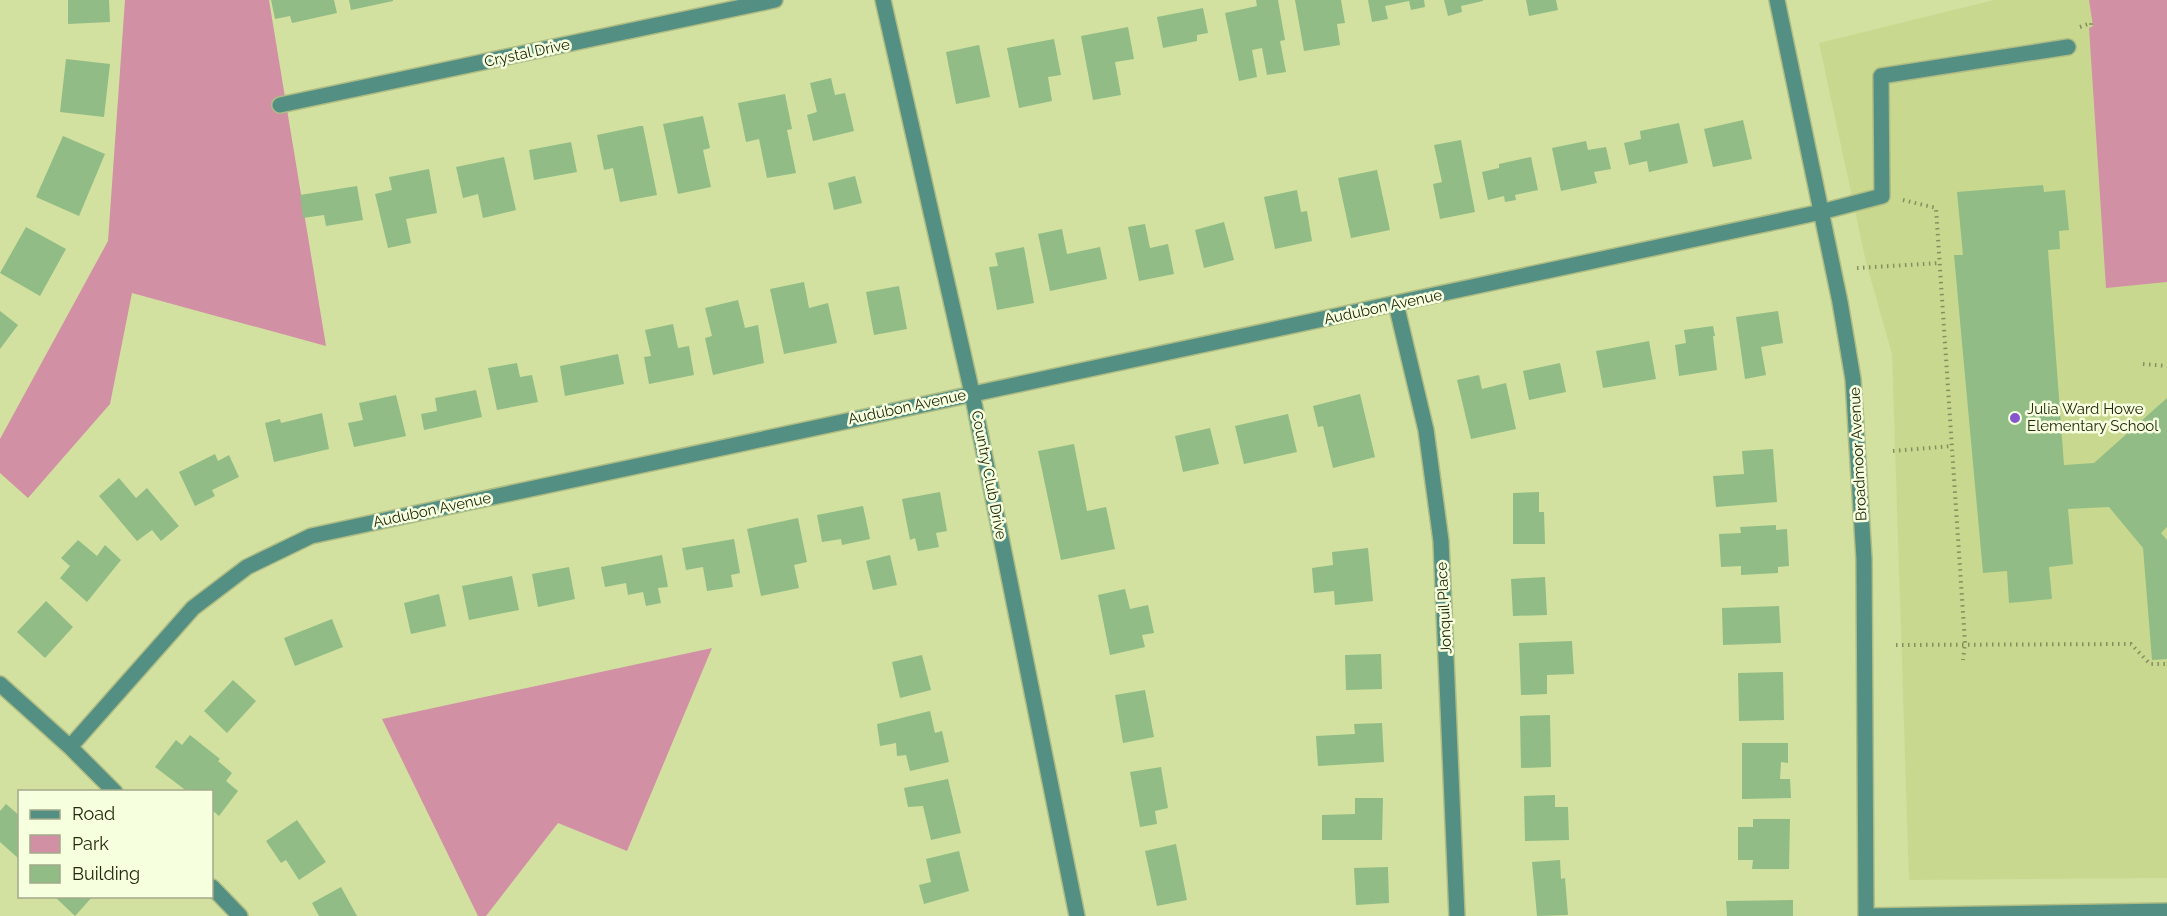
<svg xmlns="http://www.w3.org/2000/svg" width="2167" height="916" viewBox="0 0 2167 916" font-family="Raleway,sans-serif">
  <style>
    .built { fill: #c8d98f }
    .green { fill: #d290a5 }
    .building { fill: #91bc85 }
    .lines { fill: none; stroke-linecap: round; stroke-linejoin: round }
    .minor-casing { stroke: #afbc83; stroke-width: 18 }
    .path { stroke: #848f5f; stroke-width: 4; stroke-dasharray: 1.5 4.5; stroke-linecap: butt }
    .minor { stroke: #539083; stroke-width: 15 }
    .poi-dot { fill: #8656cf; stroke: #f6ffde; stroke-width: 2 }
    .labels { text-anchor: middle; stroke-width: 5; stroke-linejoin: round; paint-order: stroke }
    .street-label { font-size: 15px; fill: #23290e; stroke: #f6ffde }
    .poi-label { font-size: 15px; fill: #23290e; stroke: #f6ffde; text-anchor: start }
  </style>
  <rect width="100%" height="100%" fill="#d2e1a0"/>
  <!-- built -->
  <path class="built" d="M1994 0H2167V878L1909 880 1892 354 1866 262 1819 43Z"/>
  <!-- green -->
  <path class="green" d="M125 0H269L326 346 132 293 110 404 28 498 0 473V439L108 241Z
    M2089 0H2167V282L2106 288 2089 28 2093 26Z
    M712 648 627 851 558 823 486 916H478L382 719Z"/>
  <!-- building -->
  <path class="building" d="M68 0H109L110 22 68 24Z
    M271 0H334L337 13 292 23 290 16 275 19Z
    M349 0H393V1L351 10Z
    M1256 0H1278L1285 40 1280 41 1286 72 1267 75 1262 48 1252 50 1257 77 1239 81 1225 13 1257 6Z
    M1295 0H1341L1345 23 1337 24 1340 45 1304 51Z
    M1368 0H1424L1425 7 1411 10 1409 1 1385 6 1388 19 1372 22Z
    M1444 0H1483V1L1461 6 1462 12 1448 16Z
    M1526 0H1556L1558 10 1529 16Z
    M1203 8 1208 33 1197 35V41L1163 48 1157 17Z
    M1128 27 1134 59 1115 62 1121 95 1093 100 1081 36Z
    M1054 39 1061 75 1048 77 1052 101 1019 108 1007 48Z
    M979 45 990 97 956 104 946 52Z
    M66 59 110 64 104 117 60 112Z
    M831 78 835 95 845 93 854 131 813 141 807 115 817 112 810 83Z
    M785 94 792 129 787 130 796 173 767 178 759 139 746 142 738 103Z
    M703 116 710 148 703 150 711 187 678 194 663 124Z
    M1743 120 1752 159 1713 167 1704 129Z
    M1679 123 1688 163 1649 172 1647 161 1629 165 1624 143 1641 139 1640 131Z
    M640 126H643L657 195 620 202 613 168 604 170 597 135Z
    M63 136 105 154 79 216 36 197Z
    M1461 140 1475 212 1440 219 1433 184 1442 182 1434 145Z
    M1586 141 1588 150 1606 147 1611 169 1594 172 1597 183 1561 191 1552 148Z
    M571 142 577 172 534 180 529 150Z
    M504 157 516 210 483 218 478 194 463 198 456 167Z
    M1531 157 1538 190 1515 195 1516 200 1505 202 1504 196 1488 200 1482 172 1499 168V164Z
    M429 169 437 213 406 219 411 243 388 248 375 194 392 190 389 177Z
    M1377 170 1390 230 1351 238 1338 178Z
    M855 176 862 203 834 210 828 183Z
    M2043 185 2044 192 2065 190 2069 230 2059 231 2060 249 2048 250 2064 465 2094 463 2167 398V527L2161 533 2167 540V659L2152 660 2143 548 2109 507 2068 509 2073 564 2049 567 2052 599 2009 603 2007 571 1983 573 1954 255H1963L1957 192Z
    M357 186 363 220 326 226 324 215 303 218 300 195Z
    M1297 190 1301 212 1307 211 1312 241 1275 249 1264 197Z
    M1224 222 1234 260 1204 268 1195 230Z
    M1145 224 1150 248 1168 244 1174 274 1139 281 1128 227Z
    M26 227 66 249 40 296 0 273Z
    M1062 229 1067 254 1100 247 1107 279 1050 291 1038 234Z
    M1024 247 1034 303 997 310 989 267 998 266 995 253Z
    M804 282 809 308 828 303 837 343 784 354 770 289Z
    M899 286 907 329 874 335 866 292Z
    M738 300 745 328 758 325 764 363 713 375 705 338 712 336 705 308Z
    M0 311 18 325 0 349Z
    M1778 311 1783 343 1761 347 1766 375 1745 379 1736 317Z
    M673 324 678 348 689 346 694 375 649 384 644 357 651 356 645 330Z
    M1713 326 1715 336H1713L1717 370 1679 376 1675 345 1686 343 1684 330Z
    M1649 341 1656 379 1603 388 1596 351Z
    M618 354 624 384 565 396 560 366Z
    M517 363 520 377 532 375 538 402 497 410 488 368Z
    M1560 363 1566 392 1529 400 1523 371Z
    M1479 375 1482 389 1506 383 1516 429 1471 439 1457 380Z
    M476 390 482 417 424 430 421 414 437 411 435 398Z
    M1360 394 1375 457 1333 468 1323 426 1318 427 1313 406Z
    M396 395 406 436 354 447 348 423 363 420 359 403Z
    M322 413 329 449 274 462 265 423 280 419 281 423Z
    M1288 414 1297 452 1244 464 1235 426Z
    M1210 428 1219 464 1183 472 1175 436Z
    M1074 444 1087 511 1106 507 1115 549 1061 560 1038 451Z
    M1773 449 1777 502 1716 507 1713 476 1744 474 1742 451Z
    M215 454 218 461 229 455 239 477 212 490 215 496 195 506 179 472Z
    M119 478 136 498 147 488 179 526 161 541 152 530 137 541 99 496Z
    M940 492 947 531 936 533 939 547 918 551 915 538 910 540 902 499Z
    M1539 492V512H1544L1545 544H1513V493Z
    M863 506 870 539 842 545 841 539 822 542 817 515Z
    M798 518 807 562 794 565 799 588 761 596 747 529Z
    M1776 525V530L1787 529 1789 566 1778 567V573L1741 575V566L1721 567 1719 534 1741 533 1740 527Z
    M734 539 740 573 731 575 733 587 707 591 703 567 686 570 682 548Z
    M78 540 97 556 105 545 121 560 87 602 60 578 70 566 61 558Z
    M1368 548 1373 601 1335 605 1334 591 1314 593 1312 568 1333 565 1332 552Z
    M662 555 668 587 658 588 661 603 646 606 643 592 628 595 626 583 605 587 601 567Z
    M890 555 897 585 873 590 866 561Z
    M569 567 575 599 538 607 532 574Z
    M512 576 519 610 469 620 462 586Z
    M1545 577 1547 615 1513 616 1511 579Z
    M1125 589 1130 609 1148 605 1154 633 1142 635 1145 647 1110 655 1098 595Z
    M439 594 446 626 411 634 404 603Z
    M46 601 73 627 45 658 17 632Z
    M1779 606 1781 643 1723 645 1722 608Z
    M332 619 343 647 295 666 284 638Z
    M1572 641 1574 674 1547 675V694L1521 695 1519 643Z
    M1381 654 1382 689 1346 690 1345 655Z
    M922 655 931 690 900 698 892 662Z
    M1783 672 1784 720 1739 721 1738 673Z
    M233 680 256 701 227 733 204 711Z
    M1145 690 1154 737 1123 743 1115 695Z
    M930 711 935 733 942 731 949 762 910 771 906 755 897 756 896 743 880 746 877 724Z
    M1550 715 1551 767 1521 768 1520 716Z
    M1382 723 1384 762 1318 766 1316 736 1355 734 1354 724Z
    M190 735 220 759 218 761 232 773 226 781 238 791 219 816 212 810V792H188L155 767 176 740 182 745Z
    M1742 743H1788V763L1781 762 1780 779H1790L1791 798 1742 799Z
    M1161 767 1168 808 1155 811 1157 824 1140 827 1130 772Z
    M948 779 961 833 931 840 923 806 908 807 904 788Z
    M1555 795V807H1568L1569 840 1525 841 1524 796Z
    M1355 798H1383L1382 840H1322V815L1355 814Z
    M6 804 20 816V856L18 858 0 842V811Z
    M1753 819H1790L1789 869H1752L1753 860H1738V827H1753Z
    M297 820 326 862 299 880 286 860 281 863 266 841Z
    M1176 844 1187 900 1157 906 1145 851Z
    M959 851 969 891 924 904 919 885 931 882 926 859Z
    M1560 860 1561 879 1565 878 1568 915 1537 916 1532 862Z
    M1388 867 1389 903 1356 905 1354 868Z
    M341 887 357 916H319L312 903Z
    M54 896H93L75 916Z
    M1793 900V916H1727L1726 901Z"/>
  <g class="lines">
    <defs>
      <path id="minor" d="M883 0 972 393 1077 916
        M1777 0 1840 302 1853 379 1864 559 1866 916
        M280 105 775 0
        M1396 304 1426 430 1441 541 1457 916
        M0 684 70 747 115 792
        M70 747 193 608 247 567 311 536 1821 212 1882 196 1881 76 2068 47
        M212 887 240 916
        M1868 916 2167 911"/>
    </defs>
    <!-- minor casing -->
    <use href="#minor" class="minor-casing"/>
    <!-- path -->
    <path class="path" d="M2080 27 2091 23V28
      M1903 200 1936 208 1965 643 1963 660
      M1857 268 1940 263
      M2143 364 2167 366
      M1893 451 1952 446
      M1896 645 2131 644 2150 664H2167"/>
    <!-- minor -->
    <use href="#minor" class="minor"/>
  </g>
  <!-- markers -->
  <circle class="poi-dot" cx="2015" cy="418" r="6"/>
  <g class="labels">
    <!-- street labels -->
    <g class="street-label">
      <text transform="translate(527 53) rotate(-12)" y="5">Crystal Drive</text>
      <text transform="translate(1383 307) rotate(-12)" y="5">Audubon Avenue</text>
      <text transform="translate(907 407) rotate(-12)" y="5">Audubon Avenue</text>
      <text transform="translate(1858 454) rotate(-93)" y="5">Broadmoor Avenue</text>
      <text transform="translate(989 475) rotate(79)" y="5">Country Club Drive</text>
      <text transform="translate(432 510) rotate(-12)" y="5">Audubon Avenue</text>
      <text transform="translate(1444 608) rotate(-93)" y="5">Jonquil Place</text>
    </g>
    <!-- poi labels -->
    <g class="poi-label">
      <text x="2027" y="414">Julia Ward Howe<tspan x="2027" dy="17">Elementary School</tspan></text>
    </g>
  </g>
  <!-- legend -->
  <rect x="18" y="790" width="195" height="108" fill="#f6ffde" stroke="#a2a98b" stroke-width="1.5"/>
  <rect x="30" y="810" width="30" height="9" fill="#539083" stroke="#a2a98b" stroke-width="1.5"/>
  <text x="72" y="820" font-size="18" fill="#23290e">Road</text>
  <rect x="30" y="835" width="30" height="18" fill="#d290a5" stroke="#a2a98b" stroke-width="1.5"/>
  <text x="72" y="850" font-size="18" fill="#23290e">Park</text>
  <rect x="30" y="865" width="30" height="18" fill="#91bc85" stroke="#a2a98b" stroke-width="1.5"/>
  <text x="72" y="880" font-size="18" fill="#23290e">Building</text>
</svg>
